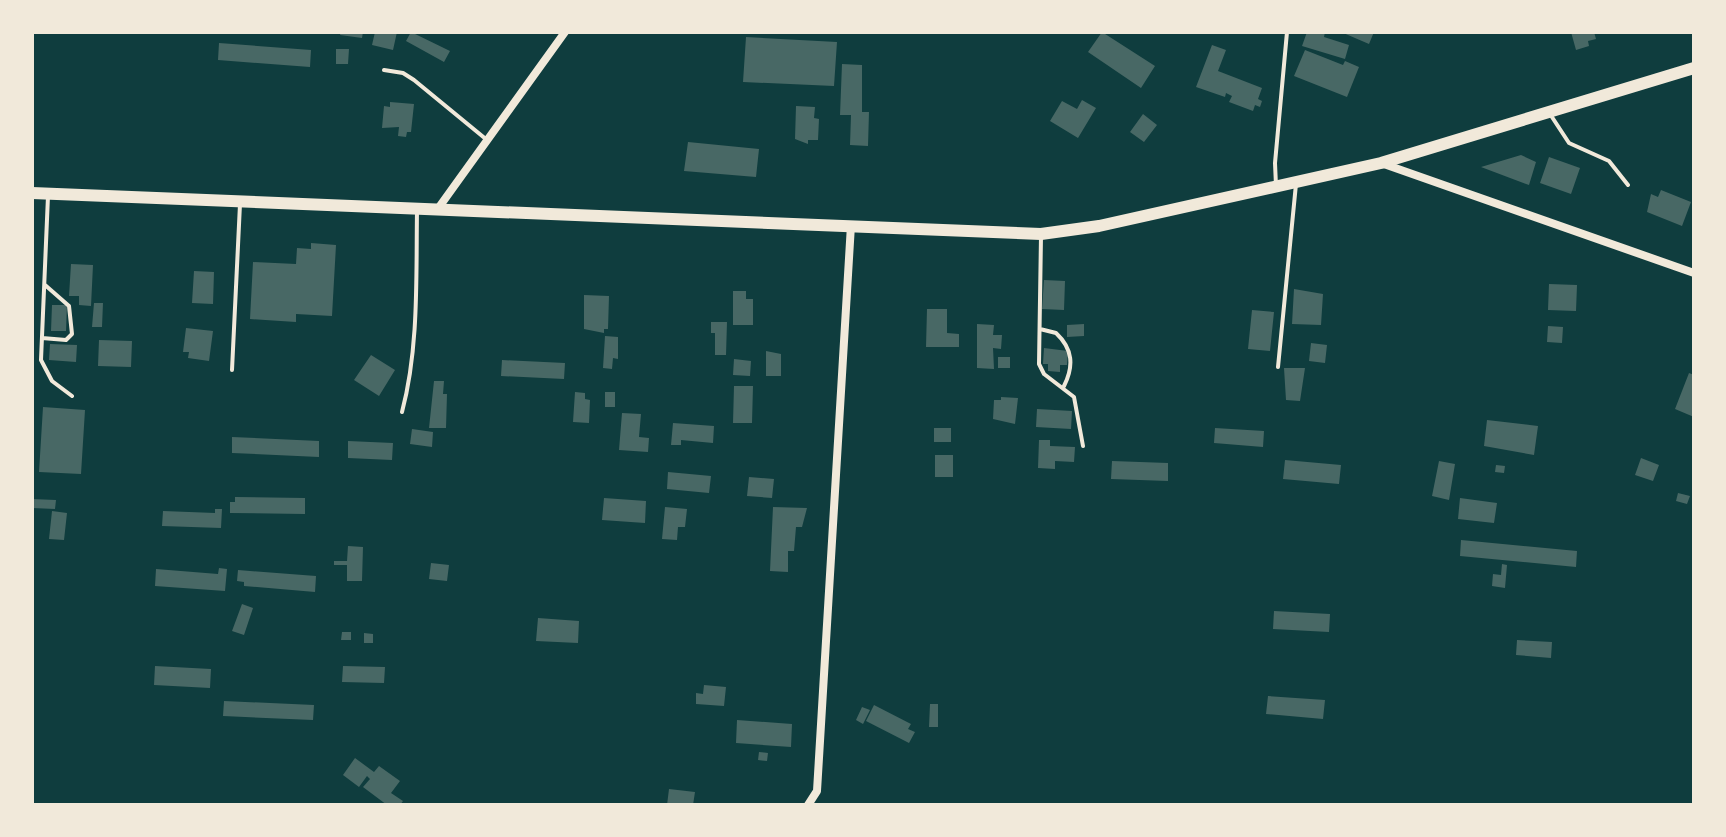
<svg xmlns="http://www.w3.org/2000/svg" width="1726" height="837" viewBox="0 0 1726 837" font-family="'Times New Roman',serif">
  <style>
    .building { fill: #486865 }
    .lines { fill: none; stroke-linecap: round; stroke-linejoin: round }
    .service { stroke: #f1e9da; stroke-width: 4 }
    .minor { stroke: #f1e9da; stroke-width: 8 }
    .secondary { stroke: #f1e9da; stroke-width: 12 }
  </style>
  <rect width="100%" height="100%" fill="#0f3d3e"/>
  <!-- building -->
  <path class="building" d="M341 32H363L362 38 340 35Z
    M375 32H397L393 50 372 45Z
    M411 32 450 51 444 62 406 41Z
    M1102 32 1155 66 1141 88 1088 52Z
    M1307 32H1325L1324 37 1349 45 1345 59 1302 46Z
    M1341 32H1374L1369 44Z
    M1571 32H1594L1596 39 1588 41 1589 46 1576 50Z
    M746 37 837 42 834 86 743 82Z
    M219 43 311 50 310 67 218 60Z
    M1212 45 1226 50 1218 71 1262 88 1258 99 1262 101 1260 107 1255 105 1253 111 1229 102 1232 96 1226 93 1225 97 1196 87Z
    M336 49H349L348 64H336Z
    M1305 50 1343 65 1345 61 1359 67 1347 97 1294 76Z
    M842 64 862 65V112H869L868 146 850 145 851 115H840Z
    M1082 100 1096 108 1078 138 1050 121 1062 101 1077 109Z
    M390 102 414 104 411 132H407L406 137 398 136 399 127 382 128 384 106 390 107Z
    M796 106 815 107 814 118 819 119 818 140H808V144L795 139Z
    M1143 114 1157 125 1144 142 1130 132Z
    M688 142 759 149 756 177 684 171Z
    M1521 155 1536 162 1529 185 1481 167Z
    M1549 157 1580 168 1571 194 1540 183Z
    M1661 190 1691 202 1682 226 1647 212 1651 194 1658 197Z
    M311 243 336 245 332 316 296 314V322L250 319 253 262 296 264 297 248 311 249Z
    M71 264 93 265 91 306 79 305V296H69Z
    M194 271 214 272 213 304 192 303Z
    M1044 280 1065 281 1064 310 1042 309Z
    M1549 284 1577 285 1576 311 1548 310Z
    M1294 289 1323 294 1321 325 1292 324Z
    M733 291H746V299H753V325H733Z
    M584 295 609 296 608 329H604V333L584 329Z
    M94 303H103L102 327H92Z
    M52 305H67L66 331H51Z
    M927 309H947V333L959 334V347H926Z
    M1252 310 1274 312 1270 351 1248 349Z
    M711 322H727L726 355H715V333H711Z
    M977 324 994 325 993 335H1002L1001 349 993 348 994 369 977 368Z
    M1084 324V336L1067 337V325Z
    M1548 326 1563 327 1562 343 1547 342Z
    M186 328 213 331 209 361 188 358 189 352H183Z
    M605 336 618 337V359L613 358 612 369 603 368Z
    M99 340 132 341 131 367 98 366Z
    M1311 343 1327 345 1325 363 1309 361Z
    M50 344 77 345 76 362 49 360Z
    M1044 348 1068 351 1067 365H1060V372L1048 371V364H1043Z
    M766 351 781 354V376H766Z
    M371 355 395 370 379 396 354 380Z
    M998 357H1010V368H998Z
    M734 359 751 361 750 376 733 375Z
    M502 360 565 363 564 379 501 376Z
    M1284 368H1305L1300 401 1286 400Z
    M1689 373 1694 375V417L1675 409Z
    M434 381H444L443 394H447L446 428H429Z
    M734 386H753L752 423H733Z
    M575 392 585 393V399L590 400 589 423 573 422Z
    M605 392H615V407H605Z
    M1001 397 1018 398 1015 424 993 419 994 400H1001Z
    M43 407 85 410 81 474 39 472Z
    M1037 409 1072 411 1071 429 1036 427Z
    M622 413 641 414 639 437 649 438 648 452 619 450Z
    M1487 420 1538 426 1534 455 1484 446Z
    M673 423 714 426 713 443 681 440V445H671Z
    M934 428H951V442H934Z
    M1215 428 1264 431 1263 447 1214 443Z
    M412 429 433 432 432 447 410 444Z
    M232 437 319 441V457L232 453Z
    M1039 440H1050V446L1075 447 1074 462 1055 461V469L1038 468Z
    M348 441 393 443 392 460 348 458Z
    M935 455H953V477H935Z
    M1641 458 1659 465 1653 481 1635 475Z
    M1285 460 1341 465 1339 484 1283 479Z
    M1112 461 1168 463V481L1111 479Z
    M1439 461 1455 464 1449 500 1432 496Z
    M1496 465 1505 466 1504 473 1495 472Z
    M668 472 711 476 709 493 667 489Z
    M749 477 774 479 772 498 747 496Z
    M1678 493 1690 496 1687 504 1676 501Z
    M235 497 305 498V514L230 513V502H235Z
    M604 498 646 501 645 523 602 520Z
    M1460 498 1497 503 1494 523 1458 519Z
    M32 499 56 500 55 509 32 508Z
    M665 507 687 509 685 527H678L677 540 662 539Z
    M773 507 807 508 802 527H796L794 551H788V572L770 571Z
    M215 509H222L221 528 162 526 163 511 215 513Z
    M52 511 67 513 64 540 49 539Z
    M1461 540 1577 551 1576 567 1460 556Z
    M348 546 363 547 362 581H347V565H334V561H347Z
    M431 563 449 565 447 581 429 579Z
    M1502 564 1507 565 1505 588 1492 586 1493 574 1501 575Z
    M219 568 227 569 225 591 155 586 156 569 218 574Z
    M238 570 316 576 315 592 244 586V582L237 581Z
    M242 604 253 608 244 635 232 631Z
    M1274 611 1330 614 1329 632 1273 629Z
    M538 618 579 621 578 643 536 641Z
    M342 632H351V640H341Z
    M364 633 373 634V643H364Z
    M1517 640 1552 642 1551 658 1516 655Z
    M155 666 211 669 210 688 154 685Z
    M343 666 385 667 384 683 342 682Z
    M704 685 726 687 724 706 696 704V693L703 694Z
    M1268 696 1325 700 1323 719 1266 714Z
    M224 701 314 705 313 720 223 716Z
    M930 704H938V727H929Z
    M874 705 911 724 908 729 915 732 909 743 866 721Z
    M862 707 870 710 863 724 856 720Z
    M737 720 792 724 791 747 736 743Z
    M759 752 768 753 767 761 758 760Z
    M355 758 374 772 379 766 400 781 391 793 403 801 400 805H387L363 787 370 779 367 776 359 787 343 775Z
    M669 789 695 792 693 805H667Z"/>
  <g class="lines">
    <!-- service -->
    <path class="service" d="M384 70 403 73 414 80 487 140
      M1550 114 1569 143 1609 161 1628 185
      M1276 186 1275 163 1287 32
      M48 196 41 360 52 381 72 396
      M1041 236 1039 364 1044 374 1074 397 1083 446
      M1040 329 1056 333C1073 349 1074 366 1064 386
      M42 338 66 340 72 334 69 306 45 285
      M1278 367 1296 184
      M232 370 240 204
      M402 412C419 348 416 277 417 211"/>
    <!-- minor -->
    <path class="minor" d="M1381 163 1694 273
      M437 210 565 32
      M808 805 817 791 851 225"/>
    <!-- secondary -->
    <path class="secondary" d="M32 193 1041 234 1099 226 1381 163 1694 68"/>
  </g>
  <!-- border -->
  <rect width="1726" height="837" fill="none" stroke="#f1e9da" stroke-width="68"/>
</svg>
